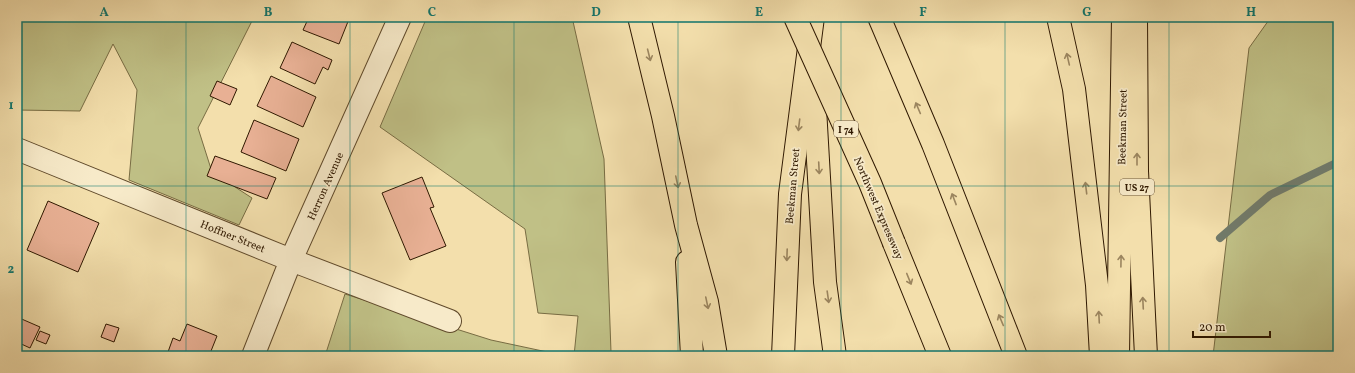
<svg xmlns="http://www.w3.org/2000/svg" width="1355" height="373" viewBox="0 0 1355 373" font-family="Vollkorn,serif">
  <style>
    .green { fill: #c0c086; stroke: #786c43 }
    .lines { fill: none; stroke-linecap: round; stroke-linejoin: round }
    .stream { stroke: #717a6a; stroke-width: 8 }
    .building { fill: #e8b094; stroke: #2f1800 }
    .street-casing { stroke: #604a2b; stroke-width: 24 }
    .primary-casing { stroke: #2f1800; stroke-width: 24 }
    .highway-casing { stroke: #2f1800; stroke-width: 24 }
    .street { stroke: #f7eac9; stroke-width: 22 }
    .primary { stroke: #f3dfac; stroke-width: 22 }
    .highway { stroke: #f3dfac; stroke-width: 22 }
    .highway-bridge-casing { stroke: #2f1800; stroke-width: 24; stroke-linecap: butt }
    .highway-bridge { stroke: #f3dfac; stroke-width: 22 }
    .oneway { stroke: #9b855f }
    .grid { fill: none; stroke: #0f766e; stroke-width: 1; stroke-opacity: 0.55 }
    .labels { text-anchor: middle; stroke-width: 3.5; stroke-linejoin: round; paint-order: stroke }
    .shield { fill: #f7eac9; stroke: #6b573c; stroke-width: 1 }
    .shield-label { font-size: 10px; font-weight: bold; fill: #2f1800 }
    .street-label { font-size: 11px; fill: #2f1800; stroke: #f7eac9 }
    .neatline { fill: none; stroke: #0f766e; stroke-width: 1.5 }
    .grid-label { font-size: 13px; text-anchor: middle; font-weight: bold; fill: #0f766e }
  </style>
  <rect width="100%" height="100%" fill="#f3dfac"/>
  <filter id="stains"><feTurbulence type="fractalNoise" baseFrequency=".005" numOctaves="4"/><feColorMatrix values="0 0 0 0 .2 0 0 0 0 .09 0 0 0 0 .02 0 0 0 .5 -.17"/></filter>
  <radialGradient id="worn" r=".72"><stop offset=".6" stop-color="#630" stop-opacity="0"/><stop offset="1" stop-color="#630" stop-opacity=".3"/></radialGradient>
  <!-- green -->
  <path class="green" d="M17 17H254L198 128 212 172 252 198 239 225 129 180 137 90 113 44 80 111 17 110Z
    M427 17H572L604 159 611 352 621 356H574L578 316 538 313 525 229 380 127Z
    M1271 17H1338V356H1213L1249 48Z
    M345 294 491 340 566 356H325Z"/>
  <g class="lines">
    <!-- stream -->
    <path class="stream" d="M1220 238 1270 195 1338 162"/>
  </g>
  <!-- building -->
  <path class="building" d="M309 17H344L349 19 339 44 303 30Z
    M292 42 332 60 328 70 323 67 315 84 280 68Z
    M271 76 316 97 303 127 257 106Z
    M217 81 237 89 230 105 210 96Z
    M254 120 299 139 286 171 241 152Z
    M215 156 276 178 267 199 207 176Z
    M422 177 434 207 430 208 446 246 410 260 382 193Z
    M48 201 99 223 78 272 27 250Z
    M17 317 40 327 30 348 17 342Z
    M106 324 119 328 114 342 101 337Z
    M187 324 217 336 209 356H173L174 354 168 352 173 338 180 341Z
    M40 331 50 335 46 344 36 340Z"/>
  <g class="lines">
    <defs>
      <path id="street" d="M17 149 291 260 450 321
        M253 356 291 260 400 17"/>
      <path id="primary" d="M783 356 790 194 813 17
        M1118 356 1123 17"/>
      <path id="highway" d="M639 17 663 116 686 225 707 302 716 356
        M879 17 933 144 1016 356
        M1058 17 1074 89 1097 285 1101 356
        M1136 17 1137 171 1146 356
        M812 56 825 282 835 356
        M894 243 940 356
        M687 262 692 356"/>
    </defs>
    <!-- street casing -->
    <use href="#street" class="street-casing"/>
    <!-- primary casing -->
    <use href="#primary" class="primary-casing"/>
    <!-- highway casing -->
    <use href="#highway" class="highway-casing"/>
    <!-- street -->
    <use href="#street" class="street"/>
    <!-- primary -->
    <use href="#primary" class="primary"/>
    <!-- highway -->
    <use href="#highway" class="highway"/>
    <defs>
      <path id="highway-bridge" d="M795 17 870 183 894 243"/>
    </defs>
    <!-- highway-bridge casing -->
    <use href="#highway-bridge" class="highway-bridge-casing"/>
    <!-- highway-bridge -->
    <use href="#highway-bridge" class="highway-bridge"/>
  </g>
  <!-- one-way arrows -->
  <defs><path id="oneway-shaft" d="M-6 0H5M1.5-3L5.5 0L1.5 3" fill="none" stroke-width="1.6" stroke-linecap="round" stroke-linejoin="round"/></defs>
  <g class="oneway">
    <use href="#oneway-shaft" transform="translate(649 55) rotate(76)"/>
    <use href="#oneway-shaft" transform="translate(1068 59) rotate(-103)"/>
    <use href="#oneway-shaft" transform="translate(918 108) rotate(-113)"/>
    <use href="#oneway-shaft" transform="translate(799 125) rotate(97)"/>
    <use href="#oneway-shaft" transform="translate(1137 159) rotate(-90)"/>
    <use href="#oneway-shaft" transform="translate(819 168) rotate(87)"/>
    <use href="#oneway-shaft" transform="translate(677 182) rotate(78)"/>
    <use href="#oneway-shaft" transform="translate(1086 188) rotate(-97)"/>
    <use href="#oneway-shaft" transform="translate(954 199) rotate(-111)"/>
    <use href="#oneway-shaft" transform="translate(787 255) rotate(92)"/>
    <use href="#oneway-shaft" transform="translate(1121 261) rotate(-89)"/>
    <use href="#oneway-shaft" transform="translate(909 279) rotate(68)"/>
    <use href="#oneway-shaft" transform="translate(828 297) rotate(82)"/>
    <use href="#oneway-shaft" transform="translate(707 303) rotate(78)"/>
    <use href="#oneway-shaft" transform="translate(1143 303) rotate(-93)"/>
    <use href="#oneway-shaft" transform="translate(1099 317) rotate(-93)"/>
    <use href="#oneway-shaft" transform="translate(1001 320) rotate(-113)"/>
  </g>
  <!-- grid -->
  <path class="grid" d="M186 17V356M350 17V356M514 17V356M678 17V356M841 17V356M1005 17V356M1169 17V356M17 186H1338"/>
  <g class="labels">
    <!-- shield labels -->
    <g class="shield">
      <rect x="834" y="121" width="24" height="16" rx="3"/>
      <rect x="1120" y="179" width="34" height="16" rx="3"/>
    </g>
    <g class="shield-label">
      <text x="846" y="133">I 74</text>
      <text x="1137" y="191">US 27</text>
    </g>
    <!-- street labels -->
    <g class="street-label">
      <text transform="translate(1122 127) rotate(-89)" y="4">Beekman Street</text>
      <text transform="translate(325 186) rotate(-66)" y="4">Herron Avenue</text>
      <text transform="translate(792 186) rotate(-85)" y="4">Beekman Street</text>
      <text transform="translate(879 208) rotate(67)" y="4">Northwest Expressway</text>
      <text transform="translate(233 236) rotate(22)" y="4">Hoffner Street</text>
    </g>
  </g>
  <!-- margin -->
  <rect width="1355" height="373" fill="none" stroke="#f3dfac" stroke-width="44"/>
  <!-- scale -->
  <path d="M1193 331v6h77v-6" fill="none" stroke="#2f1800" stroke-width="2"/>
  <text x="1199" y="331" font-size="12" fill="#2f1800" stroke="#f7eac9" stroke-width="3" paint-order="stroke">20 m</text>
  <rect x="22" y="22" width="1311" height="329" class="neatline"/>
  <g class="grid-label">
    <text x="104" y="16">A</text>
    <text x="268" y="16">B</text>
    <text x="432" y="16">C</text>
    <text x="596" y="16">D</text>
    <text x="759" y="16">E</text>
    <text x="923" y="16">F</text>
    <text x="1087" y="16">G</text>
    <text x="1251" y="16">H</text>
    <text x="11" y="109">1</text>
    <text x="11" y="273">2</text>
  </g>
  <rect width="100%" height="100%" filter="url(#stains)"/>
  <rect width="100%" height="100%" fill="url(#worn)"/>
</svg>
